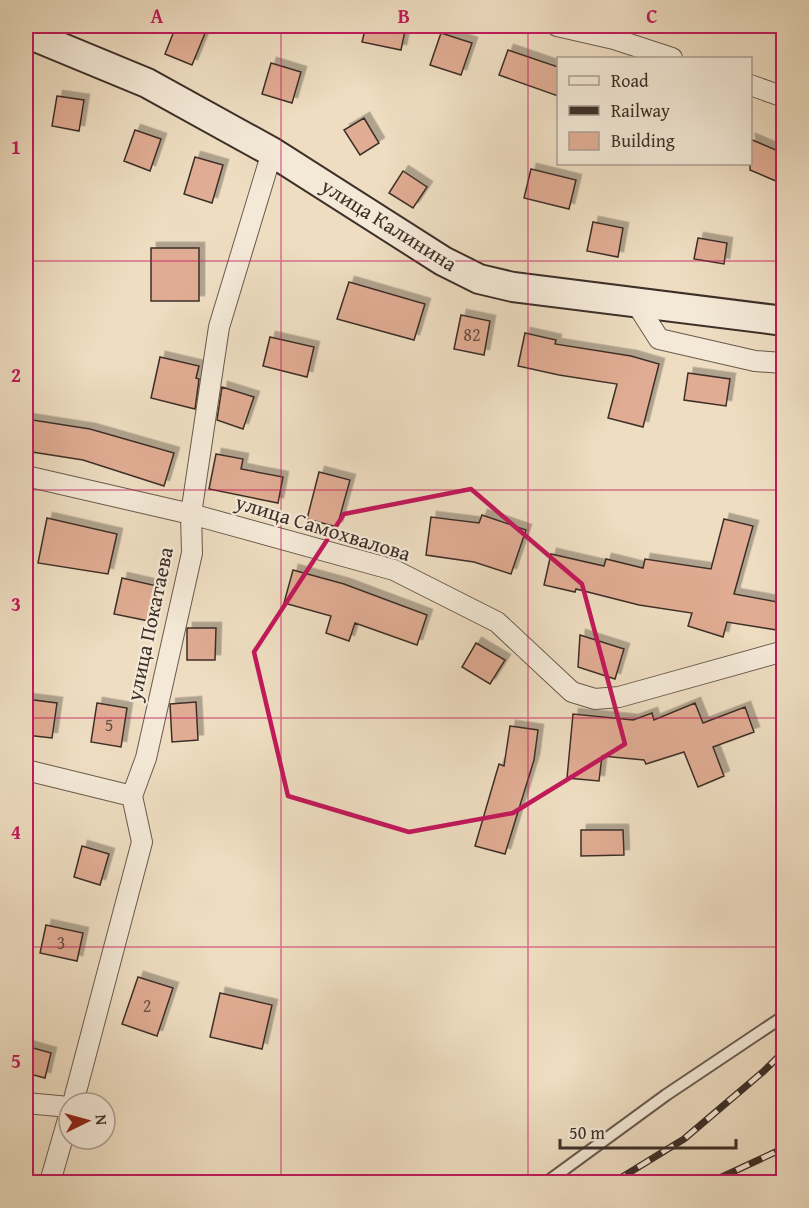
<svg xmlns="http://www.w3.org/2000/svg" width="809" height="1208" viewBox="0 0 809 1208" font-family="'Gentium Book Plus',serif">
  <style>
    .building { fill: #e0ac93; stroke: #3e2f28; stroke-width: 1.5; filter: url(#shadow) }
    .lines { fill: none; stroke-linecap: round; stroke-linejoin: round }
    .service-casing { stroke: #6a5a4e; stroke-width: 14 }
    .minor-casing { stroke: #6a5a4e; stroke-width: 22 }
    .secondary-casing { stroke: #3e2f28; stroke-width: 32 }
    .service { stroke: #f4e9d7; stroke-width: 10 }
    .minor { stroke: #f4e9d7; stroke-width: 20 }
    .secondary { stroke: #f4e9d7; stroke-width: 28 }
    .rail-casing { stroke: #3e2f28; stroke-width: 7 }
    .rail { stroke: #f4e9d7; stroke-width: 4.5; stroke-dasharray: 14; stroke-linecap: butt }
    .marked { fill: none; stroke: #c2185b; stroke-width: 4.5; stroke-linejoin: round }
    .grid { fill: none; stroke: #c2185b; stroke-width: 1.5; stroke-opacity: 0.55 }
    .labels { text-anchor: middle; stroke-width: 4.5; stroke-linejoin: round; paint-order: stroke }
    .number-label { font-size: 18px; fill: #664e43 }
    .street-label { font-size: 21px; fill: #3e2f28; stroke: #f4e9d7 }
    .neatline { fill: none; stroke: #c2185b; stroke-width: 2 }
    .grid-label { font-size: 20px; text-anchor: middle; font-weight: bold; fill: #c2185b }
  </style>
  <defs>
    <filter id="shadow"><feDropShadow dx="5.5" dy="-5.5" stdDeviation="0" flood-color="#0004"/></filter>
  </defs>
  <rect width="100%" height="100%" fill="#eeddc1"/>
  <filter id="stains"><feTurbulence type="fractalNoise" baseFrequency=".00333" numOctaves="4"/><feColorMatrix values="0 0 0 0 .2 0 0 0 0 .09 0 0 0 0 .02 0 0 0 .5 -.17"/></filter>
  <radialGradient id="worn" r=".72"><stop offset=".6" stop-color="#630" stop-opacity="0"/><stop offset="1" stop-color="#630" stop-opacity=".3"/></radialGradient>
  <!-- building -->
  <path class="building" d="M176 26H208L192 65 165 54Z
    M366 26H406L401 50 362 42Z
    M441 33 472 43 461 75 430 65Z
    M508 50 558 67V96L499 75Z
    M271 63 301 72 292 103 262 94Z
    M57 96 84 100 79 131 52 126Z
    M364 118 379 143 360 155 344 130Z
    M135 130 161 139 150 171 124 161Z
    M750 139 783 153V184L750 170Z
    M195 157 223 165 212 203 184 194Z
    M531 169 576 180 569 209 524 198Z
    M403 171 427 187 413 208 389 193Z
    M593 222 623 228 618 257 587 251Z
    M698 238 727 243 724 264 694 259Z
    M151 248H199V301H151Z
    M349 282 425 304 414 340 337 319Z
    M461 315 490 321 484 355 454 349Z
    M525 333 556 340 555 344 631 356 659 364 643 427 608 418 617 384 559 375 518 366Z
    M270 337 314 347 307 377 263 366Z
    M160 357 199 366 196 378 199 379 195 409 151 398Z
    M688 373 730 379 726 406 684 400Z
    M222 387 254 397 243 429 217 420Z
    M26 419 90 429 174 453 164 486 83 460 26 451Z
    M216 454 243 459 241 469 283 477 278 503 209 489Z
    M319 472 350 480 337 527 307 519Z
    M482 515 526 530 511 574 474 562 426 555 431 517 479 523Z
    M47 518 117 534 108 574 38 563Z
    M724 519 753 526 734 594 783 603V631L727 622 723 637 688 626 692 613 639 605 576 589 575 592 544 585 551 554 604 566 606 559 643 568 645 559 711 569Z
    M293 570 344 584 427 615 417 645 355 623 349 641 326 633 331 616 284 603Z
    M122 578 157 586 149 621 114 614Z
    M187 628H216L215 660H187Z
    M580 635 624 649 615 679 578 667Z
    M476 643 505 660 490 684 462 667Z
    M26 699 57 703 52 738 26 735Z
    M196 702 198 740 172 742 170 704Z
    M97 703 127 708 121 747 91 742Z
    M695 703 703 723 745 707 754 732 713 747 724 776 698 787 684 752 646 764 644 760 602 756 599 781 567 778 573 714 633 720 652 713 654 720Z
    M510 726 538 730 534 760 505 854 475 846 499 764 504 766Z
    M581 830H623L624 855 581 856Z
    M82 846 109 854 100 885 74 877Z
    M46 925 83 933 77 961 40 953Z
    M138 977 173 988 157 1036 122 1024Z
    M220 993 272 1005 262 1049 210 1037Z
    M26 1046 51 1053 45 1078 26 1073Z"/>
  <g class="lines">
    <defs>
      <path id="service" d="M547 1182 666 1095 784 1016"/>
      <path id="minor" d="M557 26 614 39 672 58
        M750 85 784 97
        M636 303 659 339 755 361 784 363
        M26 476 191 514 394 570 497 622 572 692 595 699 619 697 784 651
        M26 770 132 796
        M26 1103 69 1107
        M73 1103 142 842 132 796 146 758 192 553 191 514 219 327 272 152
        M50 1182 69 1116"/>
      <path id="secondary" d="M26 33 147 83 272 152 443 261 479 279 513 287 784 321"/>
    </defs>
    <!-- service casing -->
    <use href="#service" class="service-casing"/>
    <!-- minor casing -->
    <use href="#minor" class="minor-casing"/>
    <!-- secondary casing -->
    <use href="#secondary" class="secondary-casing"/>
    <!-- service -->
    <use href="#service" class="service"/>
    <!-- minor -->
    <use href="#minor" class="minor"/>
    <!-- secondary -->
    <use href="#secondary" class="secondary"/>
    <defs>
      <path id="rail" d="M614 1182 684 1139 764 1071 784 1051
        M711 1182 784 1148
        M774 1182 784 1179"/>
    </defs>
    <!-- rail casing -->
    <use href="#rail" class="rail-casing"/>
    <!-- rail -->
    <use href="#rail" class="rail"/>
  </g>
  <!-- marked area -->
  <path class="marked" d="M471 489 582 584 625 744 513 813 409 832 288 796 254 652 344 514Z"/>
  <!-- grid -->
  <path class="grid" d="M281 26V1182M528 26V1182M26 261H784M26 490H784M26 718H784M26 947H784"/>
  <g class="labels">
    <!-- number labels -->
    <g class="number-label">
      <text x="472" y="341">82</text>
      <text x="109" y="731">5</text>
      <text x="61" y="949">3</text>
      <text x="147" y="1012">2</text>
    </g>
    <!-- street labels -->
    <g class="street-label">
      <text transform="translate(389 225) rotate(32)" y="7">улица Калинина</text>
      <text transform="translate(323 528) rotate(17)" y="7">улица Самохвалова</text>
      <text transform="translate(150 624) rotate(-78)" y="7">улица Покатаева</text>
    </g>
  </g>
  <!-- margin -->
  <rect width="809" height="1208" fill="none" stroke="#eeddc1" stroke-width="66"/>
  <!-- legend -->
  <rect x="557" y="57" width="195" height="108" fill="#f4e9d7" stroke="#ab9f91" stroke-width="1.5"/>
  <rect x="569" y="76" width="30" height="9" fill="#f4e9d7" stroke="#ab9f91" stroke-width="1.5"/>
  <text x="611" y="87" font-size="18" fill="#3e2f28">Road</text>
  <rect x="569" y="106" width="30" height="9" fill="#3e2f28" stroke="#ab9f91" stroke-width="1.5"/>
  <text x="611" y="117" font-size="18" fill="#3e2f28">Railway</text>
  <rect x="569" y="132" width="30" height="18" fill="#e0ac93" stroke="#ab9f91" stroke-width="1.5"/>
  <text x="611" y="147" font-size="18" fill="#3e2f28">Building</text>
  <!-- north arrow -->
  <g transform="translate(87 1121) rotate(85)"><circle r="28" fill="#f4e9d7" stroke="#ab9f91" stroke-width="1.5"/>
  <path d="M0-4.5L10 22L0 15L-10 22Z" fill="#8f2418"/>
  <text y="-9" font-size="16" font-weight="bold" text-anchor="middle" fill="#3e2f28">N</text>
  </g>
  <!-- scale -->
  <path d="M560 1139v9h176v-9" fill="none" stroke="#3e2f28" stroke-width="3"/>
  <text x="569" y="1139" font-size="18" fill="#3e2f28" stroke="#f4e9d7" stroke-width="4.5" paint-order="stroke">50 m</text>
  <rect x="33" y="33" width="743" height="1142" class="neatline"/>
  <g class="grid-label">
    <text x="157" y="23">A</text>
    <text x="404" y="23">B</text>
    <text x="652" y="23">C</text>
    <text x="16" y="154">1</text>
    <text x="16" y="382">2</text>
    <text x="16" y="611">3</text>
    <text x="16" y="839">4</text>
    <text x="16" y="1068">5</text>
  </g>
  <rect width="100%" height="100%" filter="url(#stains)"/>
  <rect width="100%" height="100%" fill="url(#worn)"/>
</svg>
